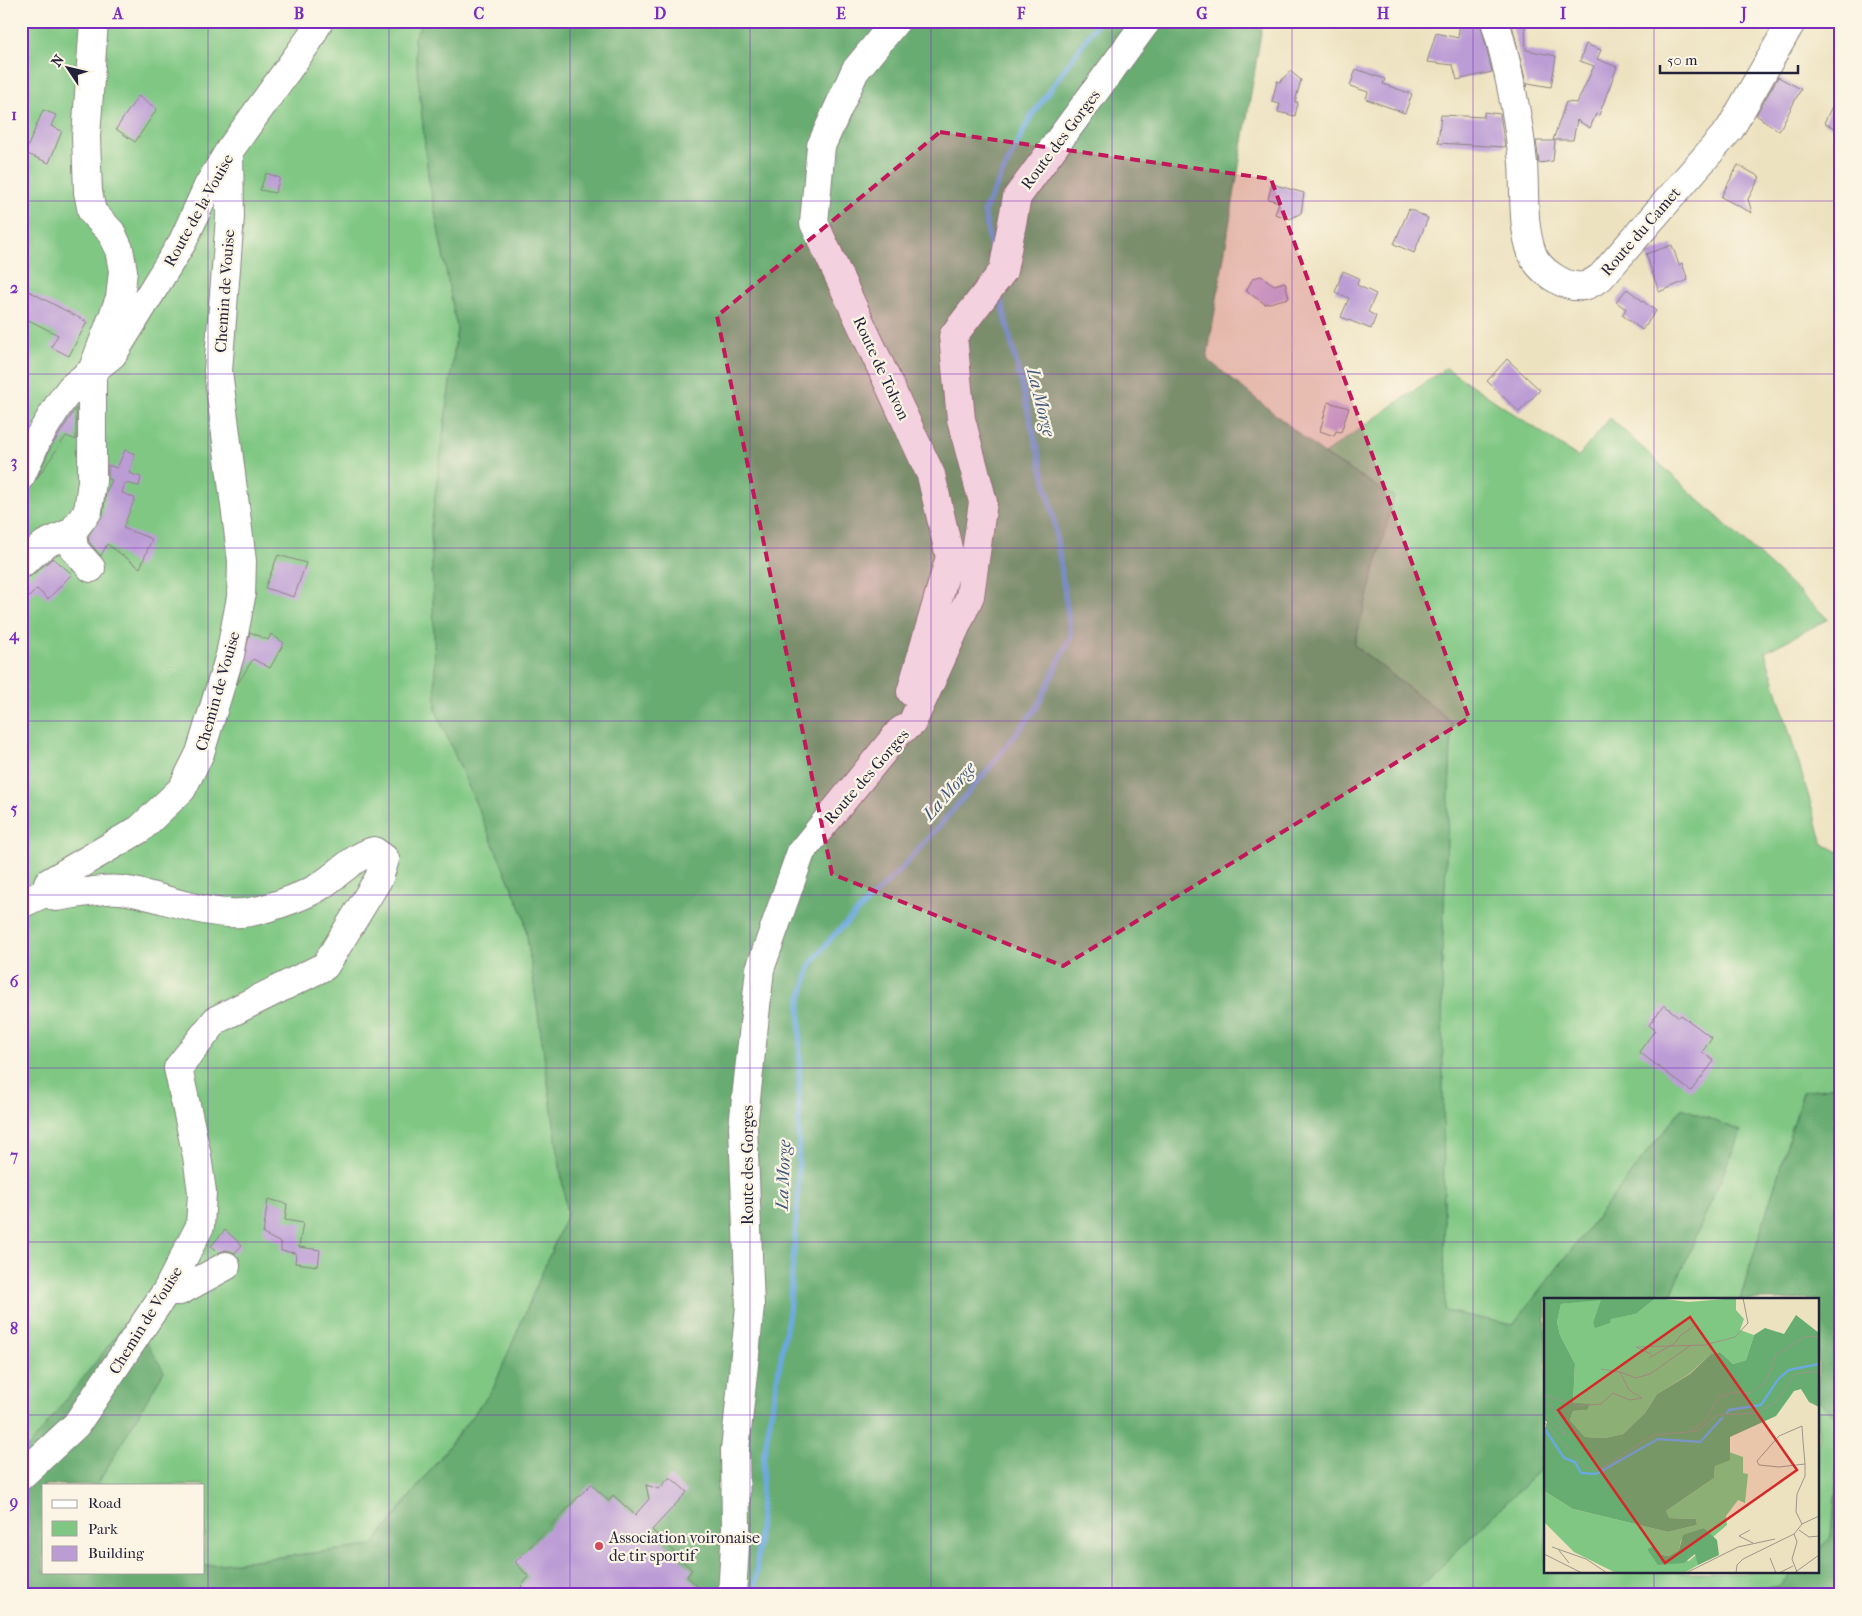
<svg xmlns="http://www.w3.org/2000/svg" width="1862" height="1616" viewBox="0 0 1862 1616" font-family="'IM FELL French Canon',serif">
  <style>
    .green { fill: #7fc783; stroke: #50745f }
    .forest { fill: #67ac71; stroke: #446756 }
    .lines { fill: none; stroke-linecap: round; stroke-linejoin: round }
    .stream { stroke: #6ba9dd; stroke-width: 5.5 }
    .building { fill: #bb9cd5 }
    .minor-casing { stroke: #88827e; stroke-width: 30 }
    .minor { stroke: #fff; stroke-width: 28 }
    .marked { fill: #c2185b; fill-opacity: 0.2; stroke: #c2185b; stroke-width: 4; stroke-dasharray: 10 6; stroke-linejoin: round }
    .grid { fill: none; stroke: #7b2cbf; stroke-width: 1; stroke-opacity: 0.55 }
    .poi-dot { fill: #d1495b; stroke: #fcf5e5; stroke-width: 2 }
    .labels { text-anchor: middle; stroke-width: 4.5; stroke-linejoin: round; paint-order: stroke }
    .street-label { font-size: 16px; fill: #22223b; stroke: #fcf5e5 }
    .poi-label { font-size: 16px; fill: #22223b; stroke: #fcf5e5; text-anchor: start }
    .water-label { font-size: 18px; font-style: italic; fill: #3f587c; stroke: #fcf5e5 }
    .inset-river { fill: none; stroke: #6ba9dd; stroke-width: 2.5 }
    .inset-road { fill: none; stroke: #9c958b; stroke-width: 1 }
    .view { fill: #d62828; fill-opacity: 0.15; stroke: #d62828; stroke-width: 2.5 }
    .inset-edge { fill: none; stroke: #22223b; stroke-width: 2.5 }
    .neatline { fill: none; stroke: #7b2cbf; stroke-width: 2 }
    .grid-label { font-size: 16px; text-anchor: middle; font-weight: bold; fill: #7b2cbf }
  </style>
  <rect width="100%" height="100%" fill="#fcf5e5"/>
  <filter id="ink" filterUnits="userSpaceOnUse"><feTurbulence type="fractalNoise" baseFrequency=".02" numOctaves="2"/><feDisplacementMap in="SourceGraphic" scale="10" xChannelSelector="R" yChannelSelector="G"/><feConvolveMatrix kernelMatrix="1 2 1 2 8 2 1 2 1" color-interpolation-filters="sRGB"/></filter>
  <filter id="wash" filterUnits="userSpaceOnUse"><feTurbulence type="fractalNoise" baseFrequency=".0096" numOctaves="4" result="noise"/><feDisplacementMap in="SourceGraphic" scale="20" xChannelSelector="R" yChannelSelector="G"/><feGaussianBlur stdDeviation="1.12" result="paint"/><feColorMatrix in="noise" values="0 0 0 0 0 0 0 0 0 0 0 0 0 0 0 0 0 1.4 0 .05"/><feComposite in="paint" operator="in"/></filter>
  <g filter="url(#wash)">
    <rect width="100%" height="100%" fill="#ede2c0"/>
    <!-- green -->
    <path class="green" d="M21 21H423L414 38 428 175 457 329 431 527 436 710 524 916 567 1214 493 1389 372 1546 204 1566V1485H97L164 1371 28 1449 21 1444Z
      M1446 368 1578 457 1610 418 1828 619 1765 652 1823 844 1841 853V1085L1803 1092 1740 1300H1669L1741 1131 1682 1108 1513 1325 1444 1311 1442 955 1452 722 1354 645 1394 497 1324 454Z
      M1818 1400 1841 1423 1832 1537 1818 1550Z
      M1546 1464V1572H1794L1779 1586 1722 1595H1411Z"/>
    <!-- forest -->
    <path class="forest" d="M423 21H1263L1207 359 1324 454 1394 497 1354 645 1452 722 1442 955 1445 1311 1513 1325 1682 1108 1741 1131 1669 1300H1546V1464L1411 1595H21V1444L28 1448 131 1317 164 1371 97 1485H44V1572H204V1566L372 1546 493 1389 567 1214 524 916 436 711 431 527 457 329 428 175 414 38Z
      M1841 1085V1423L1818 1400V1300H1740L1803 1092Z
      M1841 1436V1595H1722L1779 1586 1794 1572H1818V1550L1832 1537Z"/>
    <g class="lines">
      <!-- stream -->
      <path class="stream" d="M993 260 984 211 1030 118 1099 21
        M755 1595 764 1454 789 1312 798 1196 800 1002 811 964 833 936 902 868 988 770 1037 707 1071 636 1053 514 999 292"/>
    </g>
    <g id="blocks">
      <!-- building -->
      <path class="building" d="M1460 21H1480L1492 72 1457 80 1453 65 1427 62 1436 33 1458 38Z
        M1512 25 1525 26 1526 50 1556 56 1551 87 1528 83 1527 87Z
        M1586 44 1601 50 1597 59 1617 67 1599 115 1596 114 1590 128 1577 120 1573 140H1553L1566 102 1577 103 1594 66 1580 61Z
        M1356 69 1385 79 1383 84 1412 94 1405 113 1366 99 1368 92 1350 86Z
        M1290 71 1301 80 1295 102H1298L1295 116 1278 112 1280 104 1272 102 1277 81 1280 82Z
        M1778 77 1801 89 1779 131 1756 115Z
        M1841 88V131L1824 123Z
        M138 96 157 109 135 142 116 129Z
        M43 110 56 115 51 126 62 131 49 163 25 153Z
        M1484 112 1500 114 1505 147 1438 143 1441 115 1484 117Z
        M1536 141H1555L1553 161 1539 163Z
        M1738 165 1760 177 1748 199 1752 213 1721 197Z
        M266 173 280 178 275 193 260 190Z
        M1272 184 1304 193 1301 213 1290 219 1275 214 1279 202 1268 199Z
        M1409 209 1428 218 1414 253 1394 244Z
        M1672 245 1679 265 1682 263 1688 280 1659 292 1646 254Z
        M1343 271 1359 278 1357 285 1376 294 1368 312 1376 316 1371 329 1341 317 1349 298 1335 292Z
        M1261 276 1274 285 1285 282 1289 298 1265 304 1246 291 1253 278Z
        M21 287 87 322 69 356 51 347 58 335 21 316Z
        M1627 289 1656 311 1642 330 1622 315 1626 309 1616 302Z
        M1507 359 1540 390 1519 412 1487 381Z
        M1328 402 1349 408 1341 432 1336 431 1334 436 1320 431Z
        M76 408V440L66 436 36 480 51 447Z
        M125 450 135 454 129 473 141 477 139 486 125 483 122 493 135 498 123 528 152 539 140 568 107 544 101 556 89 542 88 536 103 514 106 493 112 480 108 479V465L117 468Z
        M278 555 306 563 294 597 265 588Z
        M53 558 72 574 48 599 37 589 21 605V579L31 576Z
        M250 632 268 640 271 634 284 643 270 668 253 659 237 685Z
        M1664 1005 1679 1017 1681 1015 1712 1038 1702 1052 1714 1061 1691 1091 1639 1052 1655 1030 1649 1025Z
        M268 1199 287 1204 285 1220 303 1223 299 1247 320 1250 318 1266 295 1263 296 1253 281 1251V1243L263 1234Z
        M225 1230 242 1245 235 1253 226 1250 218 1253 211 1246Z
        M670 1477 687 1492 652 1530 692 1570 687 1576 707 1595H531L521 1586 529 1577 515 1562 591 1484 609 1501 613 1495 635 1515 649 1499 646 1485 659 1489Z"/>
    </g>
  </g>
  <g filter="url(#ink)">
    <use href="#blocks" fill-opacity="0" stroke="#88827e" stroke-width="1"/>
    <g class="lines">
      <defs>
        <path id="minor" d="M896 21 855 71 821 146 814 223 931 475 950 557 911 692
          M1495 21C1507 61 1519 120 1523 163 1525 191 1522 226 1532 253 1538 270 1565 289 1583 286 1589 286 1595 280 1600 278L1730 129 1792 21
          M21 476 37 440 59 404 71 388 113 354 183 241 208 186 229 151 309 40 319 21
          M21 564 45 544 72 532
          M91 568 74 549 72 532 88 511 92 481V371L120 298 123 271 119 249 111 232 92 212 88 192 86 137 94 21
          M21 904 47 892
          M167 1290 180 1291 226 1266
          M21 1476 76 1425 167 1290 200 1226 202 1192 197 1156 178 1068 216 1020 325 966 379 878 385 859 374 851C352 857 336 877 317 888 302 897 258 913 241 913 199 915 161 895 121 890 101 888 76 894 56 897L47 892 48 883 140 829 182 789 200 753 230 655 241 597 242 561 218 371 230 217 229 151
          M732 1595 736 1528 735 1450 750 1306 743 1127 760 969 801 852 899 732 912 723 970 596 983 502 961 419 953 336 1003 271 1017 197 1147 21"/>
      </defs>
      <!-- minor casing -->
      <use href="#minor" class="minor-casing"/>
      <!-- minor -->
      <use href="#minor" class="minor"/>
    </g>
  </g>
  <!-- marked area -->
  <path class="marked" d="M940 132 1271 179 1469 718 1063 966 832 874 717 316Z"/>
  <!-- grid -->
  <path class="grid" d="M208 21V1595M389 21V1595M570 21V1595M750 21V1595M931 21V1595M1112 21V1595M1292 21V1595M1473 21V1595M1654 21V1300M21 201H1841M21 374H1841M21 548H1841M21 721H1841M21 895H1841M21 1068H1841M21 1242H1841M21 1415H1546M1818 1415H1841M1654 1572V1595"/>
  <!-- markers -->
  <circle class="poi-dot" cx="599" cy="1546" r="5"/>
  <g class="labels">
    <!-- street labels -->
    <g class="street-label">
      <text transform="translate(1060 139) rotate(-53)" y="6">Route des Gorges</text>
      <text transform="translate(198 210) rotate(-61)" y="6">Route de la Vouise</text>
      <text transform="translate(1640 231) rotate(-49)" y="6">Route du Camet</text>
      <text transform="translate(224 291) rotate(-86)" y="6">Chemin de Vouise</text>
      <text transform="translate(882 368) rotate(65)" y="6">Route de Tolvon</text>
      <text transform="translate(217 691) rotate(-74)" y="6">Chemin de Vouise</text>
      <text transform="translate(866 776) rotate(-49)" y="6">Route des Gorges</text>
      <text transform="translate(747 1165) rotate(-90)" y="6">Route des Gorges</text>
      <text transform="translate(145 1320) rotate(-58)" y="6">Chemin de Vouise</text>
    </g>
    <!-- poi labels -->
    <g class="poi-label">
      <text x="609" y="1543">Association voironaise<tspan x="609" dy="18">de tir sportif</tspan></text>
    </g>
    <!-- water labels -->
    <g class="water-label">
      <text transform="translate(1041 402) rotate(76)" y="6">La Morge</text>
      <text transform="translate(949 791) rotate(-49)" y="6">La Morge</text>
      <text transform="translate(783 1175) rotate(-88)" y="6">La Morge</text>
    </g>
  </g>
  <!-- overview -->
  <g transform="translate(1544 1298)">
    <rect width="275" height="275" fill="#ede2c0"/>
    <path d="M112 0 145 4 192 0V12L200 21 196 32 210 37 202 62 189 66 176 54 167 56 145 76 113 96 101 115 79 136 61 140 41 139 26 122 29 113 43 112 29 105 31 66 16 37 13 24 17 6 58 1 49 24 92 16ZM185 154 199 159V175L204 176 201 205 194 202 182 218 183 227 169 239 160 230 137 242 135 252 125 258 118 257 110 248 103 251 107 255 145 263 153 256 154 267 140 275H72L30 254 0 224V193L29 211 124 234 153 227 152 221 124 220 122 213 170 180 171 168Z" fill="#7fc783"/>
    <path d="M0 0H112L92 16 67 21 66 25 51 30 49 24 57 2 17 6 13 24 16 37 31 66 29 105 46 106 43 112 29 113 26 122 41 139 61 140 79 136 101 115 113 96 146 76 167 56 176 54 189 66 202 62 210 37 221 30 240 36 252 17 275 35V109L265 104 257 91 250 93 232 118 186 139V162L171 168 170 180 122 213 125 220 152 221 153 227 124 234 29 211 0 193V136L3 124 0 122ZM160 230 173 242 175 257 154 267 151 256 140 265 114 267 103 251 110 248 118 257 125 258 135 252 139 237Z" fill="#67ac71"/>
    <path class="inset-river" d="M182 116 185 112 217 107 235 80 245 72 275 66M0 130 20 160 31 164 37 175 52 176 114 141 156 144 179 119"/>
    <path class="inset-road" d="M92 49 161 47 191 39 204 25 199 0M92 49 107 56M105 60 131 45 136 38 150 28M57 71 76 74M0 97 34 108 57 106 69 95 86 102 98 100 85 92 76 74 92 80 106 76 147 47M0 103 9 110 22 138 0 117M0 124 40 169 55 172 110 137 153 133 173 117 213 115 233 103 251 76 275 73M147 132 161 123 175 99 190 94 206 95 222 84 232 57 260 39 275 38M258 226 252 214 253 196 261 178V166L259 143 258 128 235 138 213 163 215 167 235 169 261 166M206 232 195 238 209 245M255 232 265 239 275 238M250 236 253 244 248 261 253 274M8 249 42 261 63 275M14 251 25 265M0 256 38 275M226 260 232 275M142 275 194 249 231 241M192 275 193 267 199 261 250 236 258 226 275 218M235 275 249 268M250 275 275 257"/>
    <path class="view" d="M146 19 253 172 121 265 14 112Z"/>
    <rect width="275" height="275" class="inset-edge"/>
  </g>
  <!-- margin -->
  <rect width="1862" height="1616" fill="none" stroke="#fcf5e5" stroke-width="55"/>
  <!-- legend -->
  <rect x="42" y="1484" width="162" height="90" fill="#fcf5e5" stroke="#a5a1a1"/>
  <rect x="52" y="1500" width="25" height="8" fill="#ffffff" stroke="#a5a1a1"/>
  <text x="88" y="1508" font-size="15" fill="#22223b">Road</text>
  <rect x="52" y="1521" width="25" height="15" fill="#7fc783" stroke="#a5a1a1"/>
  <text x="88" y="1534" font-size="15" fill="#22223b">Park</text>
  <rect x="52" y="1546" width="25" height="15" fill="#bb9cd5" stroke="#a5a1a1"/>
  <text x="88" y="1558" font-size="15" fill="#22223b">Building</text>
  <!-- north arrow -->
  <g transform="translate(68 68) rotate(305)" stroke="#fcf5e5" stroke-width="4" paint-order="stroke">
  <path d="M0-4L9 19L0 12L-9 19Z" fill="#22223b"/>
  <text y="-8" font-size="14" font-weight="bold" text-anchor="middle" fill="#22223b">N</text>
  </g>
  <!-- scale -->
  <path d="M1660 65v8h138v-8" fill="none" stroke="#22223b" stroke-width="2.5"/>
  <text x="1667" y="65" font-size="15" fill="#22223b" stroke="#fcf5e5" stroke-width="4" paint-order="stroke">50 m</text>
  <rect x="28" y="28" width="1806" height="1560" class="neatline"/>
  <g class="grid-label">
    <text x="118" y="19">A</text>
    <text x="299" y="19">B</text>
    <text x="479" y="19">C</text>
    <text x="660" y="19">D</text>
    <text x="841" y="19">E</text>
    <text x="1021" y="19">F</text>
    <text x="1202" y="19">G</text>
    <text x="1383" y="19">H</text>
    <text x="1563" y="19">I</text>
    <text x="1744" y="19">J</text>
    <text x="14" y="120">1</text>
    <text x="14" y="293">2</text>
    <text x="14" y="467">3</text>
    <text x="14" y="640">4</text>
    <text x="14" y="814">5</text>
    <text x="14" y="987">6</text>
    <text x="14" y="1161">7</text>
    <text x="14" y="1334">8</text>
    <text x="14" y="1507">9</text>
  </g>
</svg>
